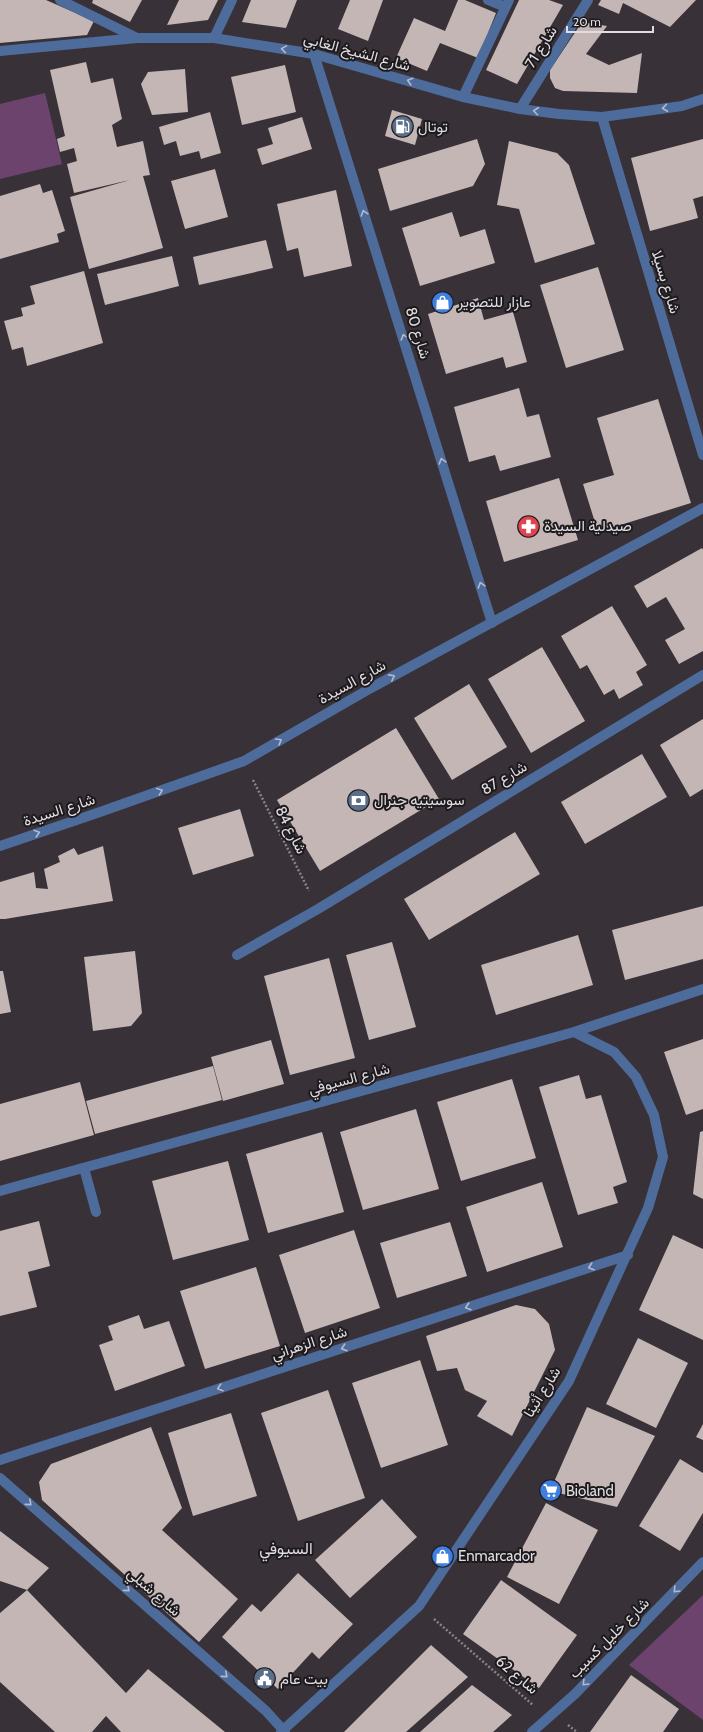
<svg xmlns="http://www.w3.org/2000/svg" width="703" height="1732" viewBox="0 0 703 1732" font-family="Cabin,Vazirmatn,sans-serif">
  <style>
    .green { fill: #6c436d }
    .building { fill: #c3b6b4 }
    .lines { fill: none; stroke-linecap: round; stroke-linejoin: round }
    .path { stroke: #8a848a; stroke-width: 2.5; stroke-dasharray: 2 2; stroke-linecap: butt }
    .service { stroke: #4e6c9b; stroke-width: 10 }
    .pedestrian { stroke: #4e6c9b; stroke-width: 10 }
    .minor { stroke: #4e6c9b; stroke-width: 10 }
    .tertiary { stroke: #4e6c9b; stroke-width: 10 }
    .oneway { stroke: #b4bacb }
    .labels { text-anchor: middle; stroke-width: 4; stroke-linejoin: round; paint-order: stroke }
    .street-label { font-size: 15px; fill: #e0dce0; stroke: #1d1a1d }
    .poi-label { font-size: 15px; fill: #e0dce0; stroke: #1d1a1d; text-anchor: start }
    .neighbourhood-label { font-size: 16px; fill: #e0dce0; stroke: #1d1a1d }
  </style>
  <rect width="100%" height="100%" fill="#383138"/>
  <!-- green -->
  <path class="green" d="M45 93 62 164 0 179V104Z
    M703 1595V1720L629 1665Z"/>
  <!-- building -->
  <path class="building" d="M0 0H46L94 21 87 35 0 43Z
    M93 0H142L130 22 92 3Z
    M179 0H218L208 20 167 25Z
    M251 0H297L286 28 242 22Z
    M350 0H383L368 41 338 29Z
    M458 0H465L496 13 478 58 440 43 427 71 396 58 414 18 445 31Z
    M519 0H549L563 5 517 84 486 70Z
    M601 0H696L670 27 623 3 619 14 598 5Z
    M582 22 607 26 586 54 609 65 642 53 637 93 563 91 555 88 550 78V70Z
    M86 62 91 83 113 78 122 119 112 125 117 147 143 141 150 175 143 176 163 248 89 269 70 197 130 180 74 193 67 164 77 161 74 148 60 152 57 139 65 136 50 70Z
    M285 65 296 112 242 125 231 77Z
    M185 69 188 112 152 115 141 84 148 72Z
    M392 110 422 119 415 145 385 136Z
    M210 112 221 153 201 159 199 151 180 156 176 141 164 145 159 127Z
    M302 117 312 149 262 165 257 149 273 144 268 128Z
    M477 139 485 164 473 186 390 211 378 169Z
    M703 139V196L693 199 698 218 650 231 631 158Z
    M509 141 557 153 569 165 595 244 535 263 519 209 497 205Z
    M215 169 228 217 185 229 171 181Z
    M40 184 43 193 52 190 65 231 57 234 59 242 0 259V196Z
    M336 190 352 266 304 277 298 248 287 251 277 204Z
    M452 212 460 237 485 229 495 263 420 286 402 228Z
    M266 240 273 268 199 285 193 257Z
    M172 256 179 286 105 305 97 274Z
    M598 267 624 350 566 368 540 285Z
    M84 271 103 343 27 366 23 347 12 350 4 321 23 316 21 308 35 304 30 286Z
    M478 298 484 320 513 312 527 362 506 368 503 357 446 374 428 314Z
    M519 388 527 417 539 414 551 457 500 471 495 455 469 462 454 407Z
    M658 399 691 503 598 532 583 484 614 475 597 418Z
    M559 478 578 540 504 562 486 501Z
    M702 548 703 550V651L679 664 665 640 685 629 666 597 647 608 634 586Z
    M612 606 647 665 636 672 643 685 619 699 614 689 604 695 587 665 580 669 561 636Z
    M542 647 585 721 531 753 488 679Z
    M469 684 507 747 452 780 414 718Z
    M703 719V789L690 797 660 745Z
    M396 728 439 799 320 871 277 800Z
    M642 754 667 797 585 844 561 802Z
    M240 809 254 856 193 875 178 828Z
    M515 832 540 874 429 940 404 899Z
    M103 846 113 901 5 919H0V882L34 872 36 888 48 889 44 869 60 862 58 856 74 848 78 855Z
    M703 906V959L625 980 612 930Z
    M578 935 593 985 496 1015 481 965Z
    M392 942 416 1027 369 1040 346 955Z
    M135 951 142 1013 131 1026 93 1031 84 957Z
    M329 958 355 1058 290 1075 264 976Z
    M0 971H3L11 1012 0 1014Z
    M703 1039V1109L686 1115 664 1052Z
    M271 1040 284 1084 223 1101 211 1057Z
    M213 1066 222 1100 95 1134 86 1101Z
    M579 1075 586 1099 601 1095 627 1182 613 1187 618 1203 578 1215 539 1087Z
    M512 1079 536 1158 461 1181 437 1102Z
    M80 1082 94 1135 0 1161V1104Z
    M416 1109 439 1189 363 1210 340 1132Z
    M703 1131V1199L693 1194 700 1132Z
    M322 1132 344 1212 268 1233 246 1154Z
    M228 1161 249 1240 173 1260 152 1181Z
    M542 1182 563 1247 487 1272 466 1207Z
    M39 1221 50 1266 28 1272 37 1307 0 1316V1231Z
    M450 1222 467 1276 397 1298 380 1243Z
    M354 1230 380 1308 305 1333 279 1255Z
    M673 1235 703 1249V1340L639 1310Z
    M256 1267 280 1346 205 1369 180 1291Z
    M516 1305 535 1309 549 1324 555 1350 512 1436 477 1416 487 1401 465 1390 457 1368 437 1371 426 1336Z
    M139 1315 144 1329 169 1321 185 1366 115 1391 99 1345 113 1340 108 1326Z
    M638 1338 688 1363 656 1428 606 1404Z
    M420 1360 448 1445 381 1468 352 1383Z
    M328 1390 365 1498 298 1521 261 1413Z
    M587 1407 655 1436 617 1507 550 1491Z
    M231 1413 257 1496 193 1516 168 1433Z
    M703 1424V1440L696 1437Z
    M151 1427 182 1508 162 1530 238 1599 199 1642 42 1500 39 1482 51 1464Z
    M680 1459 703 1473V1513L680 1551 639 1526Z
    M382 1499 417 1537 350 1598 315 1560Z
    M546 1503 598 1530 559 1604 507 1577Z
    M0 1531 49 1568 27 1590 0 1581Z
    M298 1573 353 1624 319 1659 312 1652 278 1689 222 1637 252 1604 261 1612Z
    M501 1580 577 1635 539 1688 463 1634Z
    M27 1590 126 1693 148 1669 225 1732H121L106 1716 92 1732H55L0 1682V1613Z
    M431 1645 468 1677 406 1732H344Z
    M631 1675 679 1709 663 1732H590Z
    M472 1685 512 1715 493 1732H420Z"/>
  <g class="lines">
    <!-- path -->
    <path class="path" d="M253 780 309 891
      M434 1619 533 1705
      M568 1725 577 1732"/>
    <!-- service -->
    <path class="service" d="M84 1168 96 1212"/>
    <!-- pedestrian -->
    <path class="pedestrian" d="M60 0 137 38
      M488 0 505 7"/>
    <!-- minor -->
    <path class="minor" d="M214 38 232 0
      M314 54 492 623
      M463 97 509 0
      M520 109 588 0
      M602 117 703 455
      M237 955 318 909 703 675
      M0 1191 574 1032 703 989
      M0 1460 628 1255
      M0 1478 266 1711 285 1732
      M281 1732 419 1606 569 1381 648 1208 663 1157 654 1115 636 1077 614 1052 574 1032
      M532 1732 575 1694 703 1562"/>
    <!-- tertiary -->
    <path class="tertiary" d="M0 51 137 38H214L314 54 463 97 520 109 559 114 602 117 682 106 703 99
      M0 846 100 812 244 761 371 688 703 508"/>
  </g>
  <!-- one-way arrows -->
  <defs><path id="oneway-chevron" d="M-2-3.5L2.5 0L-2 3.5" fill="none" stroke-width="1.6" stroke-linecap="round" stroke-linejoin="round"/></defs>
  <g class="oneway">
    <use href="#oneway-chevron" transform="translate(284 49) rotate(-171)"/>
    <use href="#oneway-chevron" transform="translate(410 81) rotate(-163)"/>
    <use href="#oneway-chevron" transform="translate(665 108) rotate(172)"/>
    <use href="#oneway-chevron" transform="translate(536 111) rotate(-173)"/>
    <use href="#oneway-chevron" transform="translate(364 213) rotate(-108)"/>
    <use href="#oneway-chevron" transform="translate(404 337) rotate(-107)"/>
    <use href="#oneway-chevron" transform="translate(442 461) rotate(-107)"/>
    <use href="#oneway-chevron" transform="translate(481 585) rotate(-107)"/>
    <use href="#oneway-chevron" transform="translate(392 677) rotate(-28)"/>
    <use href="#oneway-chevron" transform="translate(279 741) rotate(-30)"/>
    <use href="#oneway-chevron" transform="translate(160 791) rotate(-20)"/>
    <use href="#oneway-chevron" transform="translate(37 833) rotate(-18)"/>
    <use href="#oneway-chevron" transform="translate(591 1267) rotate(162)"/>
    <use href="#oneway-chevron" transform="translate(468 1307) rotate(162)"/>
    <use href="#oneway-chevron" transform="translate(344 1348) rotate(162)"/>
    <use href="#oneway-chevron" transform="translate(220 1388) rotate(162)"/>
    <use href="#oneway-chevron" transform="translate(29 1503) rotate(41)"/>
    <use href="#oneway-chevron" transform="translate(127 1589) rotate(41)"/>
    <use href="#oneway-chevron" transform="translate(676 1590) rotate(134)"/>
    <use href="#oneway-chevron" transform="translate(225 1675) rotate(41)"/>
    <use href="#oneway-chevron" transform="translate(585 1683) rotate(135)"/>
  </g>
  <!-- icons -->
  <defs>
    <symbol id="fuel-disc" viewBox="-11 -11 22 22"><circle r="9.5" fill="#5c6f8a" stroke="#1d1a1d"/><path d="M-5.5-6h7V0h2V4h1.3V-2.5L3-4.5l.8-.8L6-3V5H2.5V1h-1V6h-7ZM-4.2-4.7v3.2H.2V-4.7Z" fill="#fff"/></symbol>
    <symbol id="shop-disc" viewBox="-11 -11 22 22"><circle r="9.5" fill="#3f7fe0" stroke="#1d1a1d"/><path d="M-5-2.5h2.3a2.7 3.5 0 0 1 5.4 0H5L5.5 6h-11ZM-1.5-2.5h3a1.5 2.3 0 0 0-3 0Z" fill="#fff"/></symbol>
    <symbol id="pharmacy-disc" viewBox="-11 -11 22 22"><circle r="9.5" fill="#e0444e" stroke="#1d1a1d"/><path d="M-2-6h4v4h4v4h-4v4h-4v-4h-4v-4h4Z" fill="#fff"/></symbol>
    <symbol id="bank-disc" viewBox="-11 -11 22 22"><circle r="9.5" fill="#5c6f8a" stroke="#1d1a1d"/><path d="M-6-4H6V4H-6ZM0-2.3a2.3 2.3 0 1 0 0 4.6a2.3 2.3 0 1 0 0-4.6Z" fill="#fff"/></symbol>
    <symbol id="supermarket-disc" viewBox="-11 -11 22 22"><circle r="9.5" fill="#3f7fe0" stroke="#1d1a1d"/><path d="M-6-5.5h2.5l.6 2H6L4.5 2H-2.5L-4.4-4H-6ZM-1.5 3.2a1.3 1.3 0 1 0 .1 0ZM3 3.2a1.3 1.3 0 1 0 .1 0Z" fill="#fff"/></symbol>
    <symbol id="civic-disc" viewBox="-11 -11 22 22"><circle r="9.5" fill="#5c6f8a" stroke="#1d1a1d"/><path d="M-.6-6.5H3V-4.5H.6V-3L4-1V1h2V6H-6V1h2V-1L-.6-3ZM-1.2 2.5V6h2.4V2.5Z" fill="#fff"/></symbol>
  </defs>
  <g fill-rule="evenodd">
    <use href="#fuel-disc" x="390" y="114" width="25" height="25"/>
    <use href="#shop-disc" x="430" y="290" width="25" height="25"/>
    <use href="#pharmacy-disc" x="516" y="514" width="25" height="25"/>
    <use href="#bank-disc" x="346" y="788" width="25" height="25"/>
    <use href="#supermarket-disc" x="538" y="1478" width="25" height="25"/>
    <use href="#shop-disc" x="430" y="1544" width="25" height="25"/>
    <use href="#civic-disc" x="252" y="1666" width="25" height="25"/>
  </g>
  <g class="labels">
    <!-- street labels -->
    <g class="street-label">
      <text transform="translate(541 47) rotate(-58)" y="5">شارع 71</text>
      <text transform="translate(357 52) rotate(15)" y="5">شارع الشيخ الغابي</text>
      <text transform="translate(666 282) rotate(73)" y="5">شارع بسيلا</text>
      <text transform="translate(418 333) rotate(73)" y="5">شارع 80</text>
      <text transform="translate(352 682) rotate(-29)" y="5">شارع السيدة</text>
      <text transform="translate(504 778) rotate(-31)" y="5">شارع 87</text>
      <text transform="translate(59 810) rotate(-18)" y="5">شارع السيدة</text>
      <text transform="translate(291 830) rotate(63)" y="5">شارع 84</text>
      <text transform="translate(349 1079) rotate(-15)" y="5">شارع السيوفي</text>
      <text transform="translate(309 1343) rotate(-18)" y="5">شارع الزهراني</text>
      <text transform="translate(542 1392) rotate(-58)" y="5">شارع أثينا</text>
      <text transform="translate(154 1592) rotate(41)" y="5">شارع شبلي</text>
      <text transform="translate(609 1638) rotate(-45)" y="5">شارع خليل كسيب</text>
      <text transform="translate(517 1675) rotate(40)" y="5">شارع 62</text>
    </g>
    <!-- poi labels -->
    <g class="poi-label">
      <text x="418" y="132">توتال</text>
      <text x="458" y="307">عازار للتصوير</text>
      <text x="544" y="531">صيدلية السيدة</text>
      <text x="374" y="805">سوسيتيه جنرال</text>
      <text x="566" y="1496">Bioland</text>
      <text x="458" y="1561">Enmarcador</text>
      <text x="280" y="1684">بيت عام</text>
    </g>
    <!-- neighbourhood labels -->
    <g class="neighbourhood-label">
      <text x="286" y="1554">السيوفي</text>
    </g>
  </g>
  <!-- scale -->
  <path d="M567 26v6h86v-6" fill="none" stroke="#e0dce0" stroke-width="2"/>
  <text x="573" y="26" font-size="12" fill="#e0dce0" stroke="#1d1a1d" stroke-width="3" paint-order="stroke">20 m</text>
</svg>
